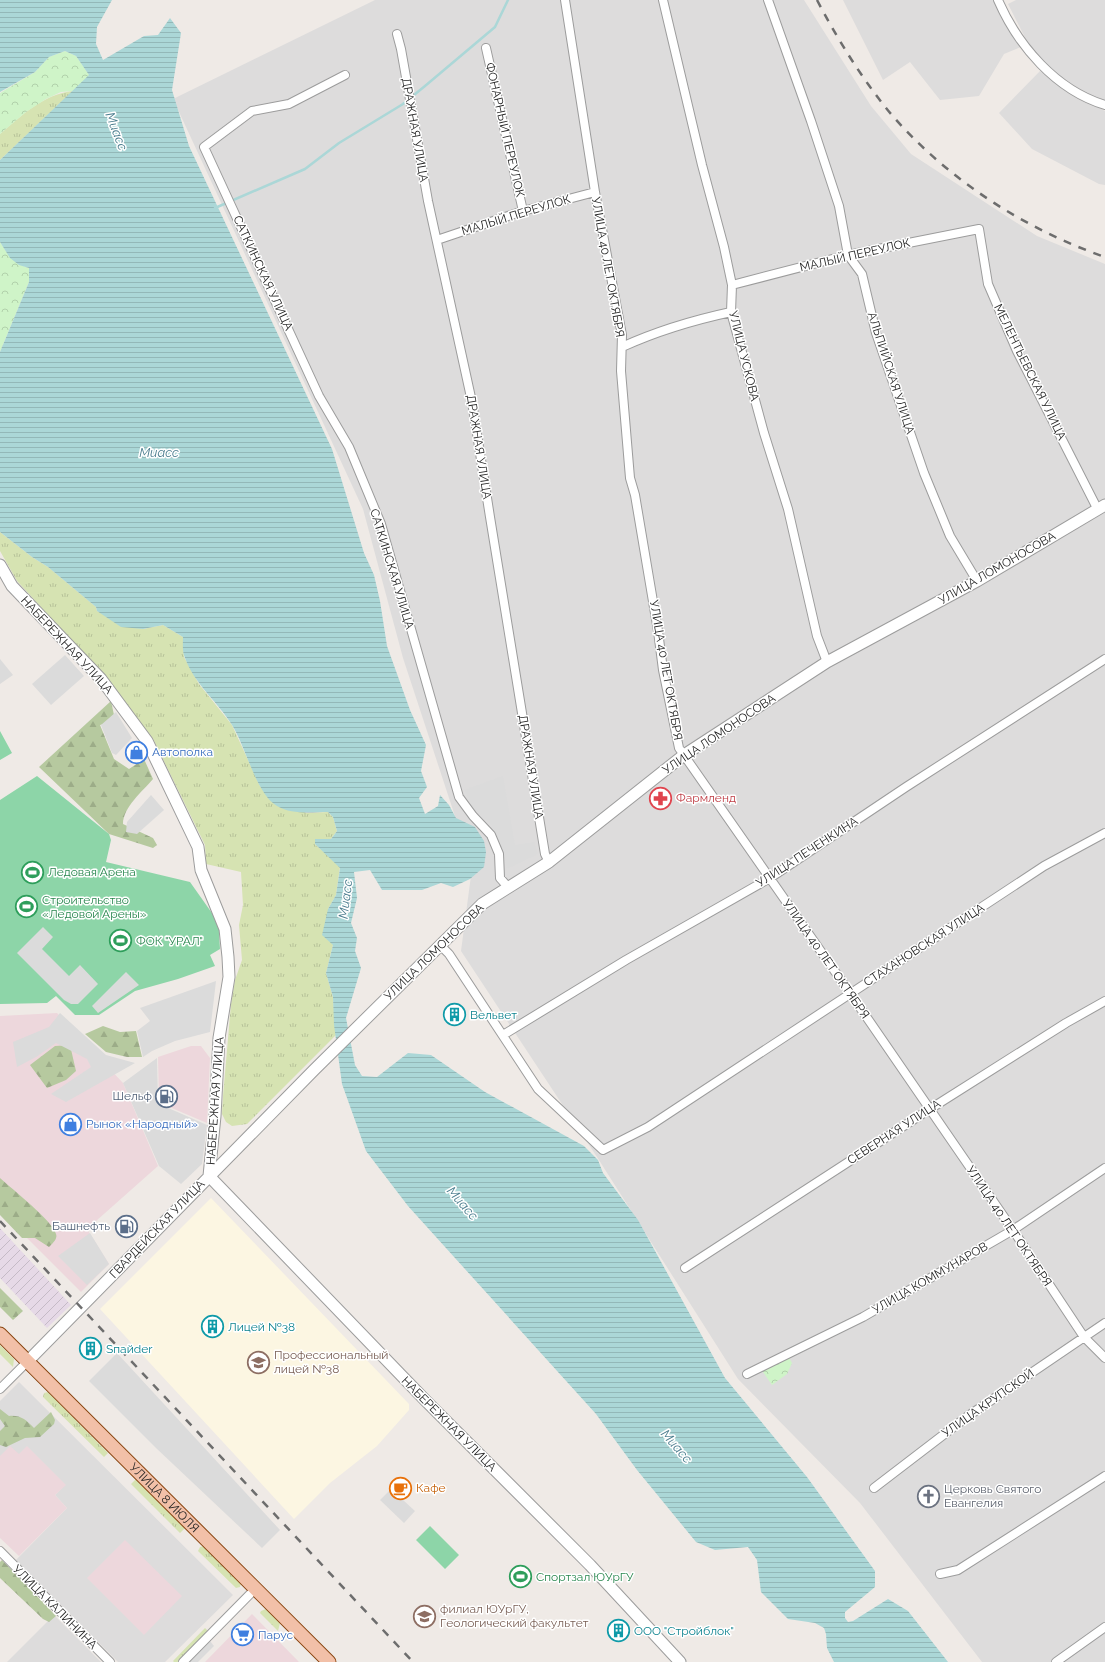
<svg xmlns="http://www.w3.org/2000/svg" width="1105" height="1662" viewBox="0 0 1105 1662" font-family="Raleway,sans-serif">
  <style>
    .residential { fill: #dddcdc }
    .commercial { fill: #edd7dc }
    .industrial { fill: url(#industrial-furrows) }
    .education { fill: #fcf6e2 }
    .grass { fill: url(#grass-tufts) }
    .forest { fill: url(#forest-firs) }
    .park { fill: url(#park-crowns) }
    .pitch { fill: #8dd5a8 }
    .parking { fill: #dbdbdb }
    .water { fill: url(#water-rules) }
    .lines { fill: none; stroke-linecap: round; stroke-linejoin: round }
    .stream { stroke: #abd7d7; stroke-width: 2.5 }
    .minor-casing { stroke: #9c9c9c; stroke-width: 10 }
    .tertiary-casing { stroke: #9c9c9c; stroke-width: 13 }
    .primary-casing { stroke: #894510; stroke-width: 15 }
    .minor { stroke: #fff; stroke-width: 8 }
    .tertiary { stroke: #fff; stroke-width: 11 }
    .primary { stroke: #f2c0a8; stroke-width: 13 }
    .rail { stroke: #6d6d6d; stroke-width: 2.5; stroke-dasharray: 8 8; stroke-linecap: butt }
    .labels { text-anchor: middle; stroke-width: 3; stroke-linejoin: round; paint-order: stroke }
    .street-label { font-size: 12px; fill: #1f1f1f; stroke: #fff }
    .shop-label { font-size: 12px; fill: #366cbe; stroke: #fff; text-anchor: start }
    .health-label { font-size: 12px; fill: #be3a42; stroke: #fff; text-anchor: start }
    .leisure-label { font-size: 12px; fill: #27864d; stroke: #fff; text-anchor: start }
    .culture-label { font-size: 12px; fill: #0d838f; stroke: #fff; text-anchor: start }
    .service-label { font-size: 12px; fill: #4e5e75; stroke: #fff; text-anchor: end }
    .education-label { font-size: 12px; fill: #785e54; stroke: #fff; text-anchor: start }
    .food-label { font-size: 12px; fill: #c56008; stroke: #fff; text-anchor: start }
    .worship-label { font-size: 12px; fill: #5b616d; stroke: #fff; text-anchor: start }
    .water-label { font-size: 13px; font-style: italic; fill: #4b7d8e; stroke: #fff }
  </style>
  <defs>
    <pattern id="industrial-furrows" width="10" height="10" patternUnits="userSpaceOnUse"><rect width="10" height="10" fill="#e6d9e7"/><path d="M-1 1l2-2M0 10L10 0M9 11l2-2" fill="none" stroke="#c5bac6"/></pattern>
    <pattern id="grass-tufts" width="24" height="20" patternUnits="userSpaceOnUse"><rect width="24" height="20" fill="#d6e3b2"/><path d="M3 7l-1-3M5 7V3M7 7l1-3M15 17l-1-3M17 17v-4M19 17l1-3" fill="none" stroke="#b7c299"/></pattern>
    <pattern id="forest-firs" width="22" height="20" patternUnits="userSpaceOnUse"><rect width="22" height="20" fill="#b6c99f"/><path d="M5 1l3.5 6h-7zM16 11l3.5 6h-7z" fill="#9cac88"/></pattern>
    <pattern id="park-crowns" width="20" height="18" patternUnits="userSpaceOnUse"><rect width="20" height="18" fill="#cff4c8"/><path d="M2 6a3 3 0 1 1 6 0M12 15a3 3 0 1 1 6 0" fill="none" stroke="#b1d1ab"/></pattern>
    <pattern id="water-rules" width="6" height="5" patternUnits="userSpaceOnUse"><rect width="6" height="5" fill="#abd7d7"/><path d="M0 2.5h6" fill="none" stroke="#93b8b8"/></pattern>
  </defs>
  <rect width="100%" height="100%" fill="#efeae6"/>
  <!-- residential -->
  <path class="residential" d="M375 0H804L871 106 911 154 1037 236 1105 264V1662H982L860 1503 738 1379 597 1157 461 951 472 868 403 658 363 509 173 99Z
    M843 0H994L1021 47 1004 54 979 96 940 100 910 62 883 80Z
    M1016 0H1105V104L1066 83 1035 57 1008 4Z
    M1040 71 1065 89 1105 111V185L1099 184 1032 149 999 113Z
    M19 1382 233 1595 165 1662H118L16 1560 67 1508 55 1495 65 1485 19 1454 0 1456V1401Z
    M54 1615 101 1662H7Z"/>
  <!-- commercial -->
  <path class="commercial" d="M57 1013 123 1083 158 1166 87 1229 109 1264 81 1292 0 1211V1016Z
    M191 1046H201L210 1058 207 1123 167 1106 159 1101 158 1057Z
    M10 1446 19 1454 27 1446 66 1485 55 1495 67 1508 19 1556 0 1538V1456Z
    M125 1540 182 1596 144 1635 87 1578Z
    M252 1614 299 1662H205Z"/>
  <!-- industrial -->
  <path class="industrial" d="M0 1228 71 1305 47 1328 0 1278Z"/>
  <!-- education -->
  <path class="education" d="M211 1198 409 1404V1410L377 1446 330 1483 294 1519 100 1309Z"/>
  <!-- grass -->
  <path class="grass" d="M73 91 0 160V134C22 115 44 94 73 91Z
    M0 532 32 557 48 567 96 607 97 611 143 629 163 625 183 637 184 657 199 684 232 725 260 786 306 813 328 812 333 817 337 831 331 839 315 840V844L340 867 336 895 328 909 333 945 326 973 333 997 336 1035 247 1124 232 1126 226 1122 222 1114 223 1096 231 1004 235 980 242 960 239 925 243 905 241 872 206 864 205 845 153 739 105 677 17 581 0 551Z
    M0 1345 14 1359 13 1367 0 1354Z
    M48 1392 108 1453 104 1457 43 1397 44 1393Z
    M136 1479 185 1528 180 1533 131 1484Z
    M204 1546 241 1583 240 1587 236 1588 198 1551 200 1547Z
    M266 1609 280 1623 278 1631 260 1613 261 1611Z
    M205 1628 209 1632 178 1662H174L173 1661Z"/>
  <!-- forest -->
  <path class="forest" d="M111 701 114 715 112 722 100 725 114 759 129 769 144 759 153 779C143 791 123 807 123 824L153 838 157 845 153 848 109 834 39 767Z
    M103 1026 120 1032 136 1031 142 1057H127L106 1052 85 1034Z
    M70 1045 76 1071 66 1080 47 1088 30 1065 55 1046Z
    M0 1178C12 1189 53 1221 56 1234 58 1239 52 1244 49 1247L35 1238H22L0 1215Z
    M0 1288 23 1311 13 1320 0 1307Z
    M0 1409 9 1416C21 1415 26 1420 34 1428L51 1412 55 1420 54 1424 40 1437 25 1438 6 1447 0 1445V1431L5 1426 0 1419Z
    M2 1560 56 1616 49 1622 43 1619 0 1578V1562Z"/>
  <!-- park -->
  <path class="park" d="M65 51 76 56 90 76 73 91 61 92 46 99 26 112 0 134V93L35 72 49 57Z
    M0 242C9 256 13 263 29 268V282L0 352Z
    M788 1356 792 1363 787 1374 772 1385 761 1369Z"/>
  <!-- pitch -->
  <path class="pitch" d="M0 731 12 753 0 760Z
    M37 776 109 834 111 840 106 862 190 882 219 923 222 930 219 933 220 949 210 955 215 966 178 979 135 991 99 1015H75L56 996 47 1003 0 1004V800Z
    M430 1526 459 1555 445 1569 416 1540Z"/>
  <!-- parking -->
  <path class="parking" d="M65 655 84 676 51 705 32 684Z
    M0 659 13 675 0 684Z
    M116 712 132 738 116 755 112 753 101 725Z
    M503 776 515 845 534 842 538 854 507 869 504 854 495 833 491 825 473 808 464 790Z
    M151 795 164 810 137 834 126 832 127 822Z
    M43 927 53 937 42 949 69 976 80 965 98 984 78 1004H71L64 1000 17 953Z
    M126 972 139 985 98 1013 92 1006Z
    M216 981 210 1032 175 1041 152 1051 143 1057 137 1031 150 1021 140 1008Z
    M60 1013 106 1055 135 1063 66 1102 51 1094 91 1067 87 1059 56 1043 36 1057 17 1067 13 1042 49 1027Z
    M157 1058 158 1102 166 1107 207 1125 202 1164 181 1184 159 1166 123 1083Z
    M90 1233 109 1264 87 1285 58 1256Z
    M117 1353 280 1530 262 1548 156 1448 89 1381Z
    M391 1489 415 1511 404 1523 380 1500Z
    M210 1641 214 1646 198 1662H189Z"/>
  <!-- water -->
  <path class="water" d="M0 0H112L97 27 96 44 103 60 144 36 158 35 170 18 181 33 172 90 189 146 332 449 364 553 374 575 380 601 387 646 410 710 426 745 421 771 427 787 419 798 425 814 438 806 440 795 449 805 456 818 475 827 484 841 486 852 484 867 470 879 453 887 441 883 422 890H382L370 870 354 872 357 898 351 923 357 938 355 951 361 968 346 1018 355 1065 362 1076 377 1077 408 1053 431 1055 485 1092 584 1146 598 1160 603 1173 638 1220 725 1378 807 1477 875 1571V1587L845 1612V1618L848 1622 853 1621 888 1599 908 1611 948 1662H834L827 1648 826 1634 824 1628 815 1623 788 1619 761 1592 757 1560 748 1547 715 1550 696 1542 637 1470 596 1414 408 1206 366 1151 342 1084 334 1025 333 997 326 973 333 945 322 935 328 909 336 895 340 868 315 844V839H331L337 831 333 817 328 812C312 812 292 815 277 806 256 794 246 747 232 725 218 702 195 685 185 658 182 652 183 643 183 637L163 625 143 629 121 627 97 611 96 607 48 567 32 557 0 532V352L29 282V268L19 265 10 258 0 242V160L89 75 76 56 65 51 49 57 35 72 0 92Z"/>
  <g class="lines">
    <!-- stream -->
    <path class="stream" d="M215 208 305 169 339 143 403 104 425 86 495 27 508 0"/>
    <defs>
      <path id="minor" d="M565 0 595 192 622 335 621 371 630 478 635 495 658 631 663 670 679 748 850 993 1013 1230 1084 1337 1105 1358
        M663 0 702 165 724 247 732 285 731 312 764 433 788 509 817 636 827 662
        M768 0 811 121 839 206 848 255 862 274 876 333 924 473 950 536 977 581
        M998 0C1018 46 1056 90 1105 105
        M397 34 401 49 428 201 472 402 490 517 545 854 549 862
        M486 48 523 211
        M345 75 289 104 252 111 204 147 319 396 349 447 381 524 459 797 473 816 491 835 499 854 500 878 508 887
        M437 240 523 211 595 192
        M732 285 848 255 979 229 988 284 1017 351 1098 510
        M622 347C657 331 694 320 731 312
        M440 945 449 954 538 1089 603 1150 648 1127 1044 866 1105 833
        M503 1035 626 960 770 878 906 787 1105 659
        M685 1268 930 1109 1066 1023 1105 1001
        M747 1374 863 1317 1013 1230 1105 1168
        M0 1389 27 1362
        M874 1488 968 1416 1105 1323
        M0 1551 110 1662
        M940 1574 958 1570 1105 1476
        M183 1662 256 1588
        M1056 1662 1105 1627"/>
      <path id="tertiary" d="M0 565 12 586 101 679 147 741 198 847 201 870 225 929 228 957 229 977 219 1038 215 1116 209 1176 426 1401 590 1565 680 1662
        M27 1362 314 1070 482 904 549 862 684 755 827 662 977 581 1105 505"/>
      <g id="primary">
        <path id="s1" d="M0 1334 329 1662"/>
      </g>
    </defs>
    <!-- minor casing -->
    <use href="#minor" class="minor-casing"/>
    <!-- tertiary casing -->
    <use href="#tertiary" class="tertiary-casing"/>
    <!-- primary casing -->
    <use href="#primary" class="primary-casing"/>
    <!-- minor -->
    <use href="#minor" class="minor"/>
    <!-- tertiary -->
    <use href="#tertiary" class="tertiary"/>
    <!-- primary -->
    <use href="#primary" class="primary"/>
    <!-- rail -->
    <path class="rail" d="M817 0C838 40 862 79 891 114 947 179 1024 229 1105 257
      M0 1221 413 1662"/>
  </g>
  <!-- icons -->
  <defs>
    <symbol id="shop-ring" viewBox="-11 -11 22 22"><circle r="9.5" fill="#fff" stroke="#3f7fe0" stroke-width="1.5"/><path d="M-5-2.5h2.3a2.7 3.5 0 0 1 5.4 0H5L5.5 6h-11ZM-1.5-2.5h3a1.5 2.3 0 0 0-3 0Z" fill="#3f7fe0"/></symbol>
    <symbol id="pharmacy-ring" viewBox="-11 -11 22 22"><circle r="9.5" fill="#fff" stroke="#e0444e" stroke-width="1.5"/><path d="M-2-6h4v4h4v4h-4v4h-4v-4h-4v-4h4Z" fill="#e0444e"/></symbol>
    <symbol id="stadium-ring" viewBox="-11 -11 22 22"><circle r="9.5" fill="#fff" stroke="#2e9e5b" stroke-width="1.5"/><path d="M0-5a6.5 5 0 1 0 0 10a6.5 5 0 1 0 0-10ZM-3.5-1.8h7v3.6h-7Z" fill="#2e9e5b"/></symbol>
    <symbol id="building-ring" viewBox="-11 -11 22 22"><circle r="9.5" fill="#fff" stroke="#0f9aa8" stroke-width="1.5"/><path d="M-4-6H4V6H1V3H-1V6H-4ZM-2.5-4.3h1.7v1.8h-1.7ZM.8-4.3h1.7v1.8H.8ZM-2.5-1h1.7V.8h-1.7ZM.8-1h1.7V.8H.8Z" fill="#0f9aa8"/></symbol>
    <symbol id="fuel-ring" viewBox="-11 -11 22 22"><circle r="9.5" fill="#fff" stroke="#5c6f8a" stroke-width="1.5"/><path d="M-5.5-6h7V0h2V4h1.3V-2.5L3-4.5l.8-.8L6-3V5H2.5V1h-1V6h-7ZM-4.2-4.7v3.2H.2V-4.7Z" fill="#5c6f8a"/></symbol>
    <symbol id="university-ring" viewBox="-11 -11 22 22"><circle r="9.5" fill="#fff" stroke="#8d6e63" stroke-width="1.5"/><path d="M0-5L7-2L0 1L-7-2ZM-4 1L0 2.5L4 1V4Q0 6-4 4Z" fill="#8d6e63"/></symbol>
    <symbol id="cafe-ring" viewBox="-11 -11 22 22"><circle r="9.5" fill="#fff" stroke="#e8710a" stroke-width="1.5"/><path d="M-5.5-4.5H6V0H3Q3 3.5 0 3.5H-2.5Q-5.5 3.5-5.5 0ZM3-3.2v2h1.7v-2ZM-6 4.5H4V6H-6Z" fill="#e8710a"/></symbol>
    <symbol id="church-ring" viewBox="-11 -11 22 22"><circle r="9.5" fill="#fff" stroke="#6b7280" stroke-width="1.5"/><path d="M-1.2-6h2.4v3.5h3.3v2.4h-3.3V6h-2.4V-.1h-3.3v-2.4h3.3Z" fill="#6b7280"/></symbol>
    <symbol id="supermarket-ring" viewBox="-11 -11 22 22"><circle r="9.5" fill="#fff" stroke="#3f7fe0" stroke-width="1.5"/><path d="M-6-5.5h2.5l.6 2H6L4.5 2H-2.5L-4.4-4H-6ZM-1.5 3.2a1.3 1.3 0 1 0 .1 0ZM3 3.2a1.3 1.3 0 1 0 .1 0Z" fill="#3f7fe0"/></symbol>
  </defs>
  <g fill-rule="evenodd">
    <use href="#shop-ring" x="124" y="740" width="25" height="25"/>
    <use href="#pharmacy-ring" x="648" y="786" width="25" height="25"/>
    <use href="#stadium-ring" x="20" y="860" width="25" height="25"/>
    <use href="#stadium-ring" x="14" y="894" width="25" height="25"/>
    <use href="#stadium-ring" x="108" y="928" width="25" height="25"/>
    <use href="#building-ring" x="442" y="1002" width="25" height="25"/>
    <use href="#fuel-ring" x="154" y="1084" width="25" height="25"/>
    <use href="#shop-ring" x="58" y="1112" width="25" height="25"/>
    <use href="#fuel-ring" x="114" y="1214" width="25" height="25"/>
    <use href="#building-ring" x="200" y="1314" width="25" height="25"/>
    <use href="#building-ring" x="78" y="1336" width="25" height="25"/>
    <use href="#university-ring" x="246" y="1350" width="25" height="25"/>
    <use href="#cafe-ring" x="388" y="1476" width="25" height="25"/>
    <use href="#church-ring" x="916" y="1484" width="25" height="25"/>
    <use href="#stadium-ring" x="508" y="1564" width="25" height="25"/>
    <use href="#university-ring" x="412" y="1604" width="25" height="25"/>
    <use href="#building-ring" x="606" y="1618" width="25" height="25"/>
    <use href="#supermarket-ring" x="230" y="1622" width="25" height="25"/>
  </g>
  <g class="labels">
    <!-- street labels -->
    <g class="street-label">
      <text transform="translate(415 130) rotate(80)" y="4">ДРАЖНАЯ УЛИЦА</text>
      <text transform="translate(505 130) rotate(77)" y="4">ФОНАРНЫЙ ПЕРЕУЛОК</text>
      <text transform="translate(516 215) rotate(-17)" y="4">МАЛЫЙ ПЕРЕУЛОК</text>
      <text transform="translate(855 255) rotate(-13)" y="4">МАЛЫЙ ПЕРЕУЛОК</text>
      <text transform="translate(608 267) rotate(80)" y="4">УЛИЦА 40 ЛЕТ ОКТЯБРЯ</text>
      <text transform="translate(263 273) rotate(65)" y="4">САТКИНСКАЯ УЛИЦА</text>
      <text transform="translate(744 356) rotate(76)" y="4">УЛИЦА УСКОВА</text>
      <text transform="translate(1030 372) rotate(64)" y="4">МЕЛЕНТЬЕВСКАЯ УЛИЦА</text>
      <text transform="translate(891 373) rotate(72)" y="4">АЛЬПИЙСКАЯ УЛИЦА</text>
      <text transform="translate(479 447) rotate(81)" y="4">ДРАЖНАЯ УЛИЦА</text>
      <text transform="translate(997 568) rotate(-30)" y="4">УЛИЦА ЛОМОНОСОВА</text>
      <text transform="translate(392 569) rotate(73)" y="4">САТКИНСКАЯ УЛИЦА</text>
      <text transform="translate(67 645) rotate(47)" y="4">НАБЕРЕЖНАЯ УЛИЦА</text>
      <text transform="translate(666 670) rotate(80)" y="4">УЛИЦА 40 ЛЕТ ОКТЯБРЯ</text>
      <text transform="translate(719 734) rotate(-34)" y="4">УЛИЦА ЛОМОНОСОВА</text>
      <text transform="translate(531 767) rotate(81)" y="4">ДРАЖНАЯ УЛИЦА</text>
      <text transform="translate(807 852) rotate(-33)" y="4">УЛИЦА ПЕЧЕНКИНА</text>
      <text transform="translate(924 945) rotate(-33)" y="4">СТАХАНОВСКАЯ УЛИЦА</text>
      <text transform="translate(434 952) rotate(-44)" y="4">УЛИЦА ЛОМОНОСОВА</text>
      <text transform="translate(826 959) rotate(55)" y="4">УЛИЦА 40 ЛЕТ ОКТЯБРЯ</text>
      <text transform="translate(215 1101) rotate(-86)" y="4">НАБЕРЕЖНАЯ УЛИЦА</text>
      <text transform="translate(894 1132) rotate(-33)" y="4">СЕВЕРНАЯ УЛИЦА</text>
      <text transform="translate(1009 1226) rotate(56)" y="4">УЛИЦА 40 ЛЕТ ОКТЯБРЯ</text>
      <text transform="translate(157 1229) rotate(-46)" y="4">ГВАРДЕЙСКАЯ УЛИЦА</text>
      <text transform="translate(930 1278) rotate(-30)" y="4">УЛИЦА КОММУНАРОВ</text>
      <text transform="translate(988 1403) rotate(-35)" y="4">УЛИЦА КРУПСКОЙ</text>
      <text transform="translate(449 1424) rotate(45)" y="4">НАБЕРЕЖНАЯ УЛИЦА</text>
      <text dy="4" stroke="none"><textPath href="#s1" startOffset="232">УЛИЦА 8 ИЮЛЯ</textPath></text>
      <text transform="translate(55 1607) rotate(45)" y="4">УЛИЦА КАЛИНИНА</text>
    </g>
    <!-- shop labels -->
    <g class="shop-label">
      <text x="152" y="756">Автополка</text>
      <text x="86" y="1128">Рынок «Народный»</text>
      <text x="258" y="1639">Парус</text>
    </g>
    <!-- health labels -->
    <g class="health-label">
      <text x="676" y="802">Фармленд</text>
    </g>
    <!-- leisure labels -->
    <g class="leisure-label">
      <text x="48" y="876">Ледовая Арена</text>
      <text x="42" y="904">Строительство<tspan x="42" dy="14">«Ледовой Арены»</tspan></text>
      <text x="136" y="945">ФОК "УРАЛ"</text>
      <text x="536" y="1581">Спортзал ЮУрГУ</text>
    </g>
    <!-- culture labels -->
    <g class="culture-label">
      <text x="470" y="1019">Вельвет</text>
      <text x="228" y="1331">Лицей №38</text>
      <text x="106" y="1353">Sпайder</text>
      <text x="634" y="1635">ООО "Стройблок"</text>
    </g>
    <!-- service labels -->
    <g class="service-label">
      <text x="152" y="1100">Шельф</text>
      <text x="110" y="1230">Башнефть</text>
    </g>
    <!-- education labels -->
    <g class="education-label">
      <text x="274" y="1359">Профессиональный<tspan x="274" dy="14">лицей №38</tspan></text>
      <text x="440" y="1613">филиал ЮУрГУ,<tspan x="440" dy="14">Геологический факультет</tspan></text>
    </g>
    <!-- food labels -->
    <g class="food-label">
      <text x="416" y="1492">Кафе</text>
    </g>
    <!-- worship labels -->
    <g class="worship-label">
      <text x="944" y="1493">Церковь Святого<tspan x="944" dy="14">Евангелия</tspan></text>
    </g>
    <!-- water labels -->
    <g class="water-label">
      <text transform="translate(117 131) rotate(69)" y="5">Миасс</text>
      <text x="159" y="457">Миасс</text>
      <text transform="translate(345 899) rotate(-83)" y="5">Миасс</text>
      <text transform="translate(463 1203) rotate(49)" y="5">Миасс</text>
      <text transform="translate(677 1446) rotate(49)" y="5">Миасс</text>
    </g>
  </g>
</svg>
